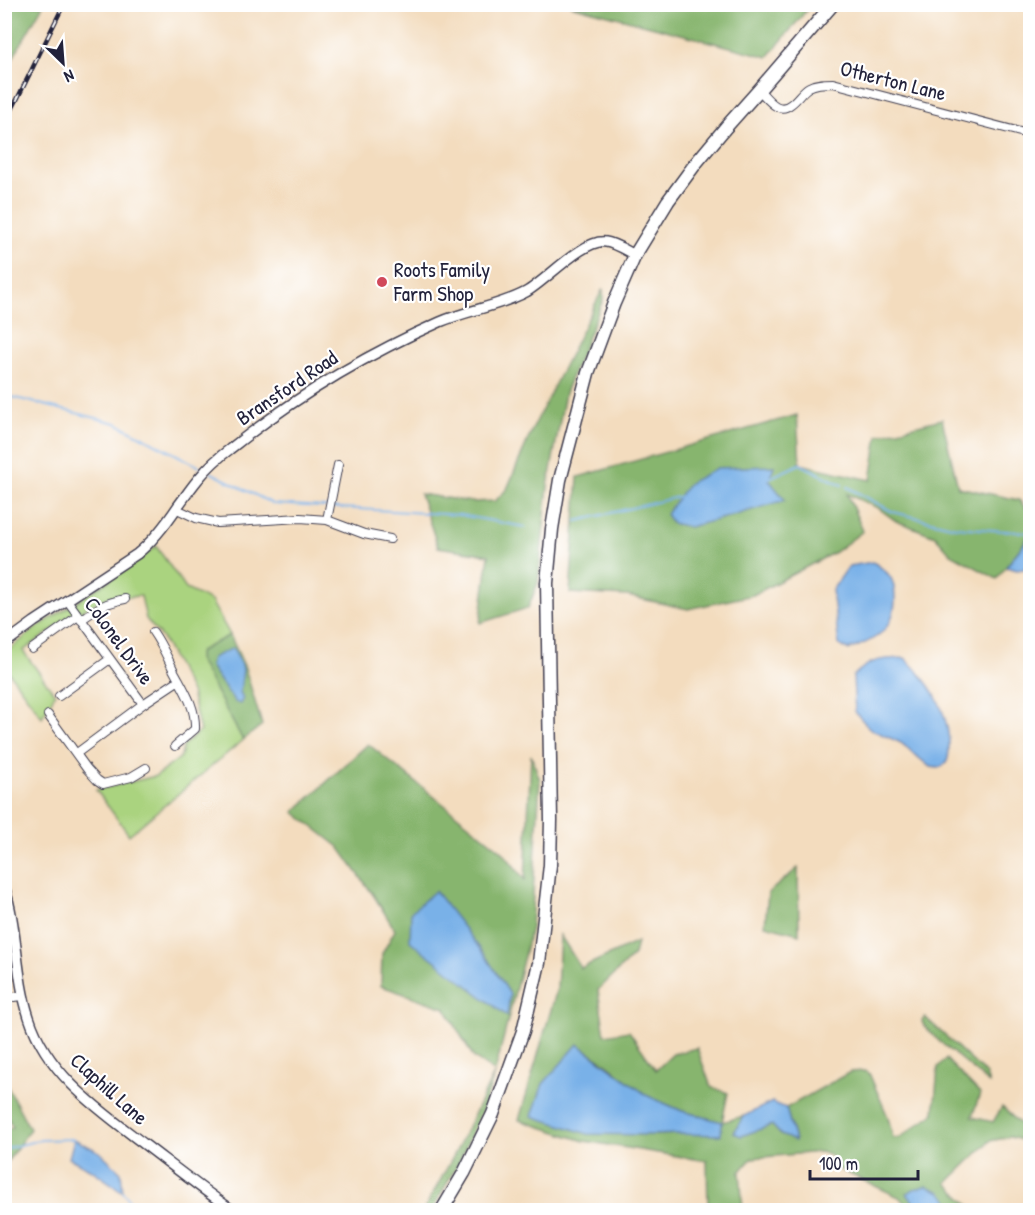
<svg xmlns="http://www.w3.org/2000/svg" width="1035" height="1215" viewBox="0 0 1035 1215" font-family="'Patrick Hand',sans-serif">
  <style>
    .green { fill: #aad37f; stroke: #667a5d; stroke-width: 1.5 }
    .forest { fill: #87b56e; stroke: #546c54; stroke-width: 1.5; fill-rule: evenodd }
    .water { fill: #79b1e8; stroke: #4e6a92; stroke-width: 1.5 }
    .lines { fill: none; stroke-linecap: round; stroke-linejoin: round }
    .stream { stroke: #79b1e8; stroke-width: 2 }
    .minor-casing { stroke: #413e4f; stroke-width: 10 }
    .tertiary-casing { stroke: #413e4f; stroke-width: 12 }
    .trunk-casing { stroke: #413e4f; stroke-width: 15 }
    .minor { stroke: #fff; stroke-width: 8 }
    .tertiary { stroke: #fff; stroke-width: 9 }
    .trunk { stroke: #fff; stroke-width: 12 }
    .rail-casing { stroke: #22223b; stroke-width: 4.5 }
    .rail { stroke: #fff; stroke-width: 2; stroke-dasharray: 7; stroke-linecap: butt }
    .poi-dot { fill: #d1495b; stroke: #fff; stroke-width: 2 }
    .labels { text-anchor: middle; stroke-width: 4.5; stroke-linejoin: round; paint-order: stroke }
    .street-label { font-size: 21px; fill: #22223b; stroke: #fff }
    .poi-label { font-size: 21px; fill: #22223b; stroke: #fff; text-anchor: start }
  </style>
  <rect width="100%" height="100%" fill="#fff"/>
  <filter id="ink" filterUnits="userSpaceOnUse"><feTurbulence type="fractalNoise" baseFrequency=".0167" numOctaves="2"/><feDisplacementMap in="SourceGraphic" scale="12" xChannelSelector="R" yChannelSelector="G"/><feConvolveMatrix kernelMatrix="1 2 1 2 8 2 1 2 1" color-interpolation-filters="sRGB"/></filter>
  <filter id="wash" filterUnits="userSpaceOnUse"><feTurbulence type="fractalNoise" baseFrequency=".008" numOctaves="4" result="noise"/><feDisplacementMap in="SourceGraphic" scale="24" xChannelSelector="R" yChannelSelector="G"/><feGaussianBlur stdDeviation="1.35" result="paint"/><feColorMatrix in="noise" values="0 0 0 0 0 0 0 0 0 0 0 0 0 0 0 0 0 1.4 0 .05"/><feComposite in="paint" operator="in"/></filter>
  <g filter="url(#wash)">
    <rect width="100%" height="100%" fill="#f3dcbe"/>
    <!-- green -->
    <path class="green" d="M156 546 186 589 211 601 230 635 200 651 198 659 243 740 129 835 96 790 156 776 181 757 183 746 200 731 191 692 162 638 146 619 141 596 103 599 71 617 23 651 55 694 42 717 5 667V653L36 628 131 566Z"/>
    <!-- forest -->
    <path class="forest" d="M5 4 43 5 5 72 4 5Z
      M570 5H811L768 57Z
      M603 289V300L565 393 548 486 538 583 528 608 480 623 489 555 438 547 420 494 472 502 495 501 507 489 532 430 588 318Z
      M797 415 800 464 871 480 878 435 942 419 958 487 1019 500 1030 513V535L997 579 951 554 935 536 896 521 878 508 847 494 863 531 835 552 753 595 688 609 627 596 570 593 578 477ZM773 466 769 480 735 515 689 526 672 523Z
      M230 635 245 668 262 725 243 740 198 659 200 651Z
      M368 744 502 851 525 880 531 755 540 780 531 928 495 1072 484 1107 458 1164 432 1210H424L454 1155 495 1072 474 1058 445 1008 381 986 382 954 395 930 374 896 339 847 294 812Z
      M798 868 799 934 765 925 768 893Z
      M560 935 581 968 637 942 634 955 598 990 605 1035 629 1031 656 1070 673 1054 697 1048 711 1087 728 1093 722 1122 744 1116 734 1132 741 1136 772 1125 781 1135 795 1140 786 1108 850 1072 864 1071 869 1073 888 1117 893 1138H899L934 1113 938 1067 946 1059 980 1094 972 1117 993 1122 1002 1107 1030 1133V1142L1010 1137 990 1141 947 1183 974 1210H947L946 1208 908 1194 921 1210H911L899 1197 834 1167 831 1156 821 1152 752 1158 740 1172 743 1210H708L707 1161 584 1141 519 1120 557 989ZM578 1044 611 1067 643 1094 682 1111 721 1122 678 1134 652 1135Z
      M925 1017 986 1074 989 1083 939 1041 924 1026 922 1021Z
      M5 1082 30 1129 5 1165V1129L13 1127 5 1113Z"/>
    <!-- water -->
    <path class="water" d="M774 466 769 480 785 500 735 515 689 527 672 523 666 514 689 483 717 468Z
      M1029 537H1030V568L1017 570 1006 567Z
      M873 562C890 573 895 579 895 599 895 630 874 641 848 650L839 645 832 590 849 566Z
      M233 648 243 669 240 692 243 698 240 704 235 702 210 666 212 658Z
      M905 658C929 682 946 705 949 740 949 746 950 757 946 763 944 765 941 767 938 768L930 767 901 743 870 729 855 712 853 676C872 658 880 659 905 658Z
      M435 891 485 955 510 994 507 1016 410 941 411 912Z
      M578 1044 648 1096 682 1111 722 1122 721 1135 678 1134 652 1135 588 1134 532 1116 543 1084Z
      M772 1102 786 1108 795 1141 781 1135 772 1125 741 1136 734 1133 744 1116Z
      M74 1139 100 1152 121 1172 123 1192 93 1171 69 1158Z
      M927 1186 941 1192 949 1200 946 1208 947 1210H921L907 1194 914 1189Z"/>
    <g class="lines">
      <!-- stream -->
      <path class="stream" d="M4 395 116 423 202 468
        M210 472 273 504 460 515 525 527
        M767 479 800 464 842 485
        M847 487 893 512 956 527 1030 533
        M577 521 682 496
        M4 1149 40 1140 74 1139
        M123 1192 137 1210"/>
    </g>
  </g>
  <g filter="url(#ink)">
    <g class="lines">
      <defs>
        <path id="minor" d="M759 90C768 99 778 115 791 104 798 99 802 91 809 87 816 83 825 83 833 83L1024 133 1030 132
          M177 509 196 518 218 523 300 518 327 520 364 534 390 539
          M327 520 338 465
          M67 600 143 704
          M81 620C98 608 104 603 125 599
          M153 632C162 645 167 657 174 671 184 690 196 707 195 729L175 746
          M32 649 78 616
          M59 696 110 659
          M48 715 87 769 97 780 103 784 131 777 146 768
          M77 753 143 704 179 680
          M4 940 14 939
          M4 994 14 997 23 996"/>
        <path id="tertiary" d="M4 644 34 622 137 554C153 541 166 524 178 506 185 497 192 486 200 477 209 466 219 457 230 449 294 398 365 355 440 322 468 310 500 306 526 292 546 281 584 238 606 242 614 243 627 251 635 255
          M4 886C18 928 15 974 29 1017 47 1074 98 1109 144 1144 173 1166 202 1189 232 1210"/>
        <path id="trunk" d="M442 1210 464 1173 493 1114 523 1031 539 963 550 865 551 820 547 583 552 529 560 480 588 373 614 303 635 255 668 201 696 163 726 127 759 90 833 4"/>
      </defs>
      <!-- minor casing -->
      <use href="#minor" class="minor-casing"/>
      <!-- tertiary casing -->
      <use href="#tertiary" class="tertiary-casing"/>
      <!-- trunk casing -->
      <use href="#trunk" class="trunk-casing"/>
      <!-- minor -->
      <use href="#minor" class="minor"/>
      <!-- tertiary -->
      <use href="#tertiary" class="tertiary"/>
      <!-- trunk -->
      <use href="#trunk" class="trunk"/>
      <defs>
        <path id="rail" d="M4 126 64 4"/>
      </defs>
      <!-- rail casing -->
      <use href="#rail" class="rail-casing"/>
      <!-- rail -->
      <use href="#rail" class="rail"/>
    </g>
  </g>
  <!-- markers -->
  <circle class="poi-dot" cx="382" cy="282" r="6"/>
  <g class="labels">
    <!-- street labels -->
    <g class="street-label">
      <text transform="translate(893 81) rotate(14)" y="7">Otherton Lane</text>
      <text transform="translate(287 388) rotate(-34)" y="7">Bransford Road</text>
      <text transform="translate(119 641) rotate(54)" y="7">Colonel Drive</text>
      <text transform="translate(109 1089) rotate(42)" y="7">Claphill Lane</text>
    </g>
    <!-- poi labels -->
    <g class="poi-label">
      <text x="394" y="277">Roots Family<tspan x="394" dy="24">Farm Shop</tspan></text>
    </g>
  </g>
  <!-- margin -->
  <rect width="1035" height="1215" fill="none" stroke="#fff" stroke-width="24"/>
  <!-- north arrow -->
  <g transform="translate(63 63) rotate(155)" stroke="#ffffff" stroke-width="4.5" paint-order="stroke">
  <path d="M0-4.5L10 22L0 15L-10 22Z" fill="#22223b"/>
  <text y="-9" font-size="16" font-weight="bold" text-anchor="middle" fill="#22223b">N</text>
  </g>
  <!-- scale -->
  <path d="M810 1170v9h108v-9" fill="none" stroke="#22223b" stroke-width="3"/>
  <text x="819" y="1170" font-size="18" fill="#22223b" stroke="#ffffff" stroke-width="4.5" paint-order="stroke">100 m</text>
</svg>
